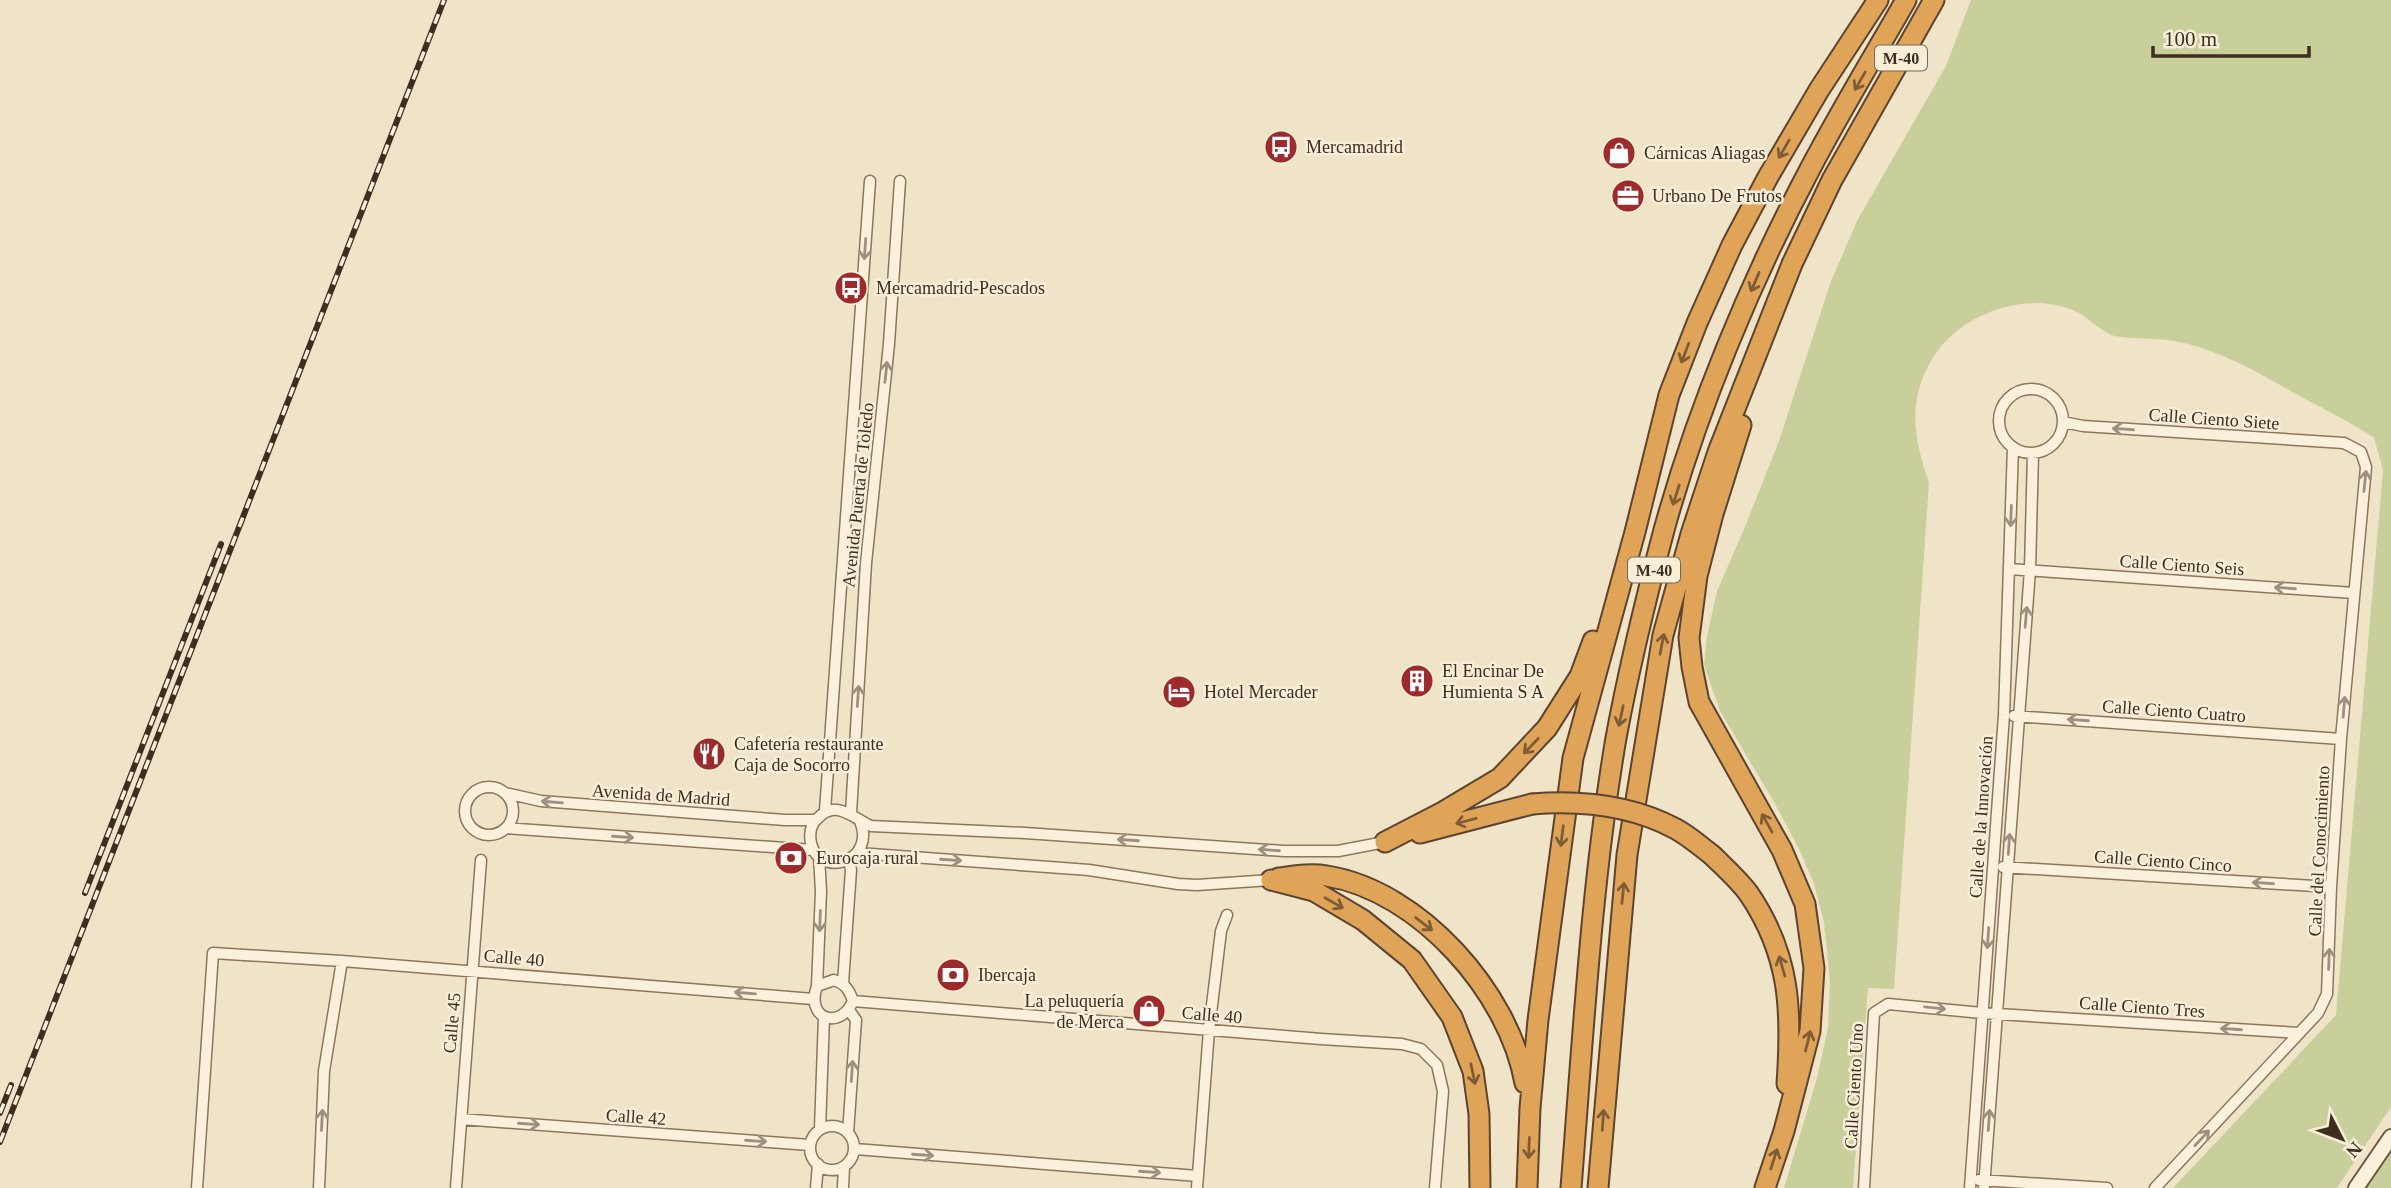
<svg xmlns="http://www.w3.org/2000/svg" width="2391" height="1188" viewBox="0 0 2391 1188" font-family="'Times New Roman',serif">
  <style>
    .green { fill: #c9cf9b }
    .lines { fill: none; stroke-linecap: round; stroke-linejoin: round }
    .street-casing { stroke: #8d765c; stroke-width: 13 }
    .secondary-casing { stroke: #6f573f; stroke-width: 18 }
    .highway-casing { stroke: #5b4430; stroke-width: 23 }
    .street { stroke: #faf1dc; stroke-width: 10 }
    .secondary { stroke: #faf1dc; stroke-width: 14 }
    .highway { stroke: #e0a458; stroke-width: 19 }
    .rail-casing { stroke: #3d2e20; stroke-width: 6 }
    .rail { stroke: #f7eed8; stroke-width: 3.5; stroke-dasharray: 10; stroke-linecap: butt }
    .highway-bridge-casing { stroke: #5b4430; stroke-width: 23; stroke-linecap: butt }
    .highway-bridge { stroke: #e0a458; stroke-width: 19 }
    .oneway { stroke: #7e5d36 }
    .oneway2 { stroke: #9c907e }
    .labels { text-anchor: middle; stroke-width: 5; stroke-linejoin: round; paint-order: stroke }
    .shield { fill: #f7eed8; stroke: #756857; stroke-width: 2 }
    .shield-label { font-size: 16px; font-weight: bold; fill: #3d2e20 }
    .poi-label { font-size: 18px; fill: #3d2e20; stroke: #f7eed8; text-anchor: start }
    .street-label { font-size: 18px; fill: #3d2e20; stroke: #f7eed8 }
  </style>
  <rect width="100%" height="100%" fill="#f0e4c8"/>
  <!-- green -->
  <path class="green" d="M1971 0H2391V1107L2337 1188H2173L2336 1015 2383 470 2374 438C2352 423 2328 411 2305 399 2267 378 2227 353 2184 343 2162 337 2138 340 2115 336 2104 334 2088 317 2075 311 2026 290 1962 313 1934 356 1907 398 1913 437 1929 483L1894 989 1868 988 1853 1188H1784L1817 1078 1828 1028 1830 982 1824 922 1814 884 1800 851 1774 802 1720 711 1704 665 1707 636 1717 591 1742 534 1779 441 1831 281 1858 219 1946 66Z
    M2391 1154V1188H2367Z"/>
  <g class="lines">
    <defs>
      <path id="street" d="M1999 421a32 32 0 1 1 64 0a32 32 0 1 1-64 0Z
        M2063 422 2083 426 2344 443 2361 452 2366 467 2341 739 2331 887 2327 994 2318 1013 2155 1188
        M2009 569 2354 593
        M2014 716 2341 739
        M465 811a24 24 0 1 1 48 0a24 24 0 1 1-48 0Z
        M505 793 541 801 785 820H815
        M825 811 870 181
        M851 813 866 563 889 344 900 181
        M860 821C877 862 819 879 811 843 809 833 811 824 818 818 836 799 853 818 871 826L1025 833 1284 851H1338L1385 842
        M506 828 813 850
        M858 853 1089 870 1178 884 1197 885 1271 880
        M2003 867 2331 887
        M843 983 851 870 849 860
        M817 986 834 980C845 984 849 989 853 1001 840 1031 805 1019 817 986L821 891 819 856
        M853 1001 1321 1039 1402 1044 1421 1049 1437 1065 1443 1091 1435 1188
        M461 1119 810 1145
        M810 1148a22 22 0 1 1 44 0a22 22 0 1 1-44 0Z
        M820 1129 824 1017
        M848 1133 856 1020 849 1010
        M855 1149 1198 1176
        M1979 1180 2107 1188
        M197 1188 213 953 342 961 813 999
        M319 1188 324 1071 342 961
        M456 1188 481 860
        M816 1188 818 1164
        M843 1188 844 1167
        M1197 1188 1209 1030 1221 931 1227 915
        M1864 1188 1874 1013 1888 1004 1982 1013 2299 1033
        M1970 1188 2004 715 2013 447
        M1984 1188 2030 570 2033 453"/>
      <path id="secondary" d="M2356 1188 2391 1137"/>
      <path id="highway" d="M1741 425 1713 514 1697 576 1689 638 1692 667 1699 702 1782 850 1805 904 1814 968 1810 1031 1784 1131 1765 1188
        M1420 833 1532 804
        M1385 842 1443 812 1500 778 1547 728 1580 676 1593 641
        M1712 855C1724 867 1739 880 1749 894 1791 956 1792 1012 1787 1084
        M1279 878C1294 876 1311 873 1327 876 1420 891 1509 993 1525 1083
        M1271 880 1314 891 1363 920 1412 960 1452 1017 1473 1071 1479 1114 1480 1188
        M1527 1188 1530 1108 1538 1020 1573 758 1635 532 1669 395 1697 323 1732 245 1768 177 1819 90 1878 0
        M1571 1188C1583 1038 1591 886 1616 738 1629 668 1646 598 1664 530 1697 410 1751 280 1810 169 1840 112 1874 56 1906 0
        M1598 1188 1627 855 1663 635 1691 534 1718 452 1792 264 1832 180 1934 0"/>
    </defs>
    <!-- street casing -->
    <use href="#street" class="street-casing"/>
    <!-- secondary casing -->
    <use href="#secondary" class="secondary-casing"/>
    <!-- highway casing -->
    <use href="#highway" class="highway-casing"/>
    <!-- street -->
    <use href="#street" class="street"/>
    <!-- secondary -->
    <use href="#secondary" class="secondary"/>
    <!-- highway -->
    <use href="#highway" class="highway"/>
    <defs>
      <path id="rail" d="M85 893 221 544
        M0 1113 11 1085
        M0 1142 444 0"/>
    </defs>
    <!-- rail casing -->
    <use href="#rail" class="rail-casing"/>
    <!-- rail -->
    <use href="#rail" class="rail"/>
    <defs>
      <path id="highway-bridge" d="M1532 804C1582 800 1631 805 1676 829 1689 836 1700 846 1712 855"/>
    </defs>
    <!-- highway-bridge casing -->
    <use href="#highway-bridge" class="highway-bridge-casing"/>
    <!-- highway-bridge -->
    <use href="#highway-bridge" class="highway-bridge"/>
  </g>
  <!-- one-way arrows -->
  <defs><path id="oneway-shaft" d="M-6 0H5M1.5-3L5.5 0L1.5 3" fill="none" stroke-width="1.6" stroke-linecap="round" stroke-linejoin="round" transform="scale(1.75)"/></defs>
  <g class="oneway">
    <use href="#oneway-shaft" transform="translate(1860 81) rotate(120)"/>
    <use href="#oneway-shaft" transform="translate(1784 149) rotate(120)"/>
    <use href="#oneway-shaft" transform="translate(1755 282) rotate(113)"/>
    <use href="#oneway-shaft" transform="translate(1685 353) rotate(111)"/>
    <use href="#oneway-shaft" transform="translate(1676 495) rotate(108)"/>
    <use href="#oneway-shaft" transform="translate(1662 644) rotate(-79)"/>
    <use href="#oneway-shaft" transform="translate(1621 716) rotate(102)"/>
    <use href="#oneway-shaft" transform="translate(1531 746) rotate(134)"/>
    <use href="#oneway-shaft" transform="translate(1466 821) rotate(165)"/>
    <use href="#oneway-shaft" transform="translate(1767 823) rotate(-119)"/>
    <use href="#oneway-shaft" transform="translate(1562 836) rotate(97)"/>
    <use href="#oneway-shaft" transform="translate(1623 893) rotate(-84)"/>
    <use href="#oneway-shaft" transform="translate(1334 903) rotate(30)"/>
    <use href="#oneway-shaft" transform="translate(1424 924) rotate(38)"/>
    <use href="#oneway-shaft" transform="translate(1782 966) rotate(-106)"/>
    <use href="#oneway-shaft" transform="translate(1808 1041) rotate(-76)"/>
    <use href="#oneway-shaft" transform="translate(1473 1074) rotate(78)"/>
    <use href="#oneway-shaft" transform="translate(1603 1120) rotate(-86)"/>
    <use href="#oneway-shaft" transform="translate(1529 1148) rotate(92)"/>
    <use href="#oneway-shaft" transform="translate(1774 1159) rotate(-72)"/>
  </g>
  <g class="oneway2">
    <use href="#oneway-shaft" transform="translate(865 249) rotate(94)"/>
    <use href="#oneway-shaft" transform="translate(886 372) rotate(-84)"/>
    <use href="#oneway-shaft" transform="translate(2123 429) rotate(-176)"/>
    <use href="#oneway-shaft" transform="translate(2365 481) rotate(-84)"/>
    <use href="#oneway-shaft" transform="translate(2011 516) rotate(92)"/>
    <use href="#oneway-shaft" transform="translate(2285 588) rotate(-176)"/>
    <use href="#oneway-shaft" transform="translate(2026 617) rotate(-85)"/>
    <use href="#oneway-shaft" transform="translate(858 696) rotate(-86)"/>
    <use href="#oneway-shaft" transform="translate(2344 707) rotate(-85)"/>
    <use href="#oneway-shaft" transform="translate(2078 720) rotate(-176)"/>
    <use href="#oneway-shaft" transform="translate(552 802) rotate(-175)"/>
    <use href="#oneway-shaft" transform="translate(623 837) rotate(4)"/>
    <use href="#oneway-shaft" transform="translate(1128 840) rotate(-176)"/>
    <use href="#oneway-shaft" transform="translate(2009 844) rotate(-86)"/>
    <use href="#oneway-shaft" transform="translate(1269 850) rotate(-176)"/>
    <use href="#oneway-shaft" transform="translate(951 860) rotate(4)"/>
    <use href="#oneway-shaft" transform="translate(2263 883) rotate(-176)"/>
    <use href="#oneway-shaft" transform="translate(820 921) rotate(92)"/>
    <use href="#oneway-shaft" transform="translate(1988 938) rotate(94)"/>
    <use href="#oneway-shaft" transform="translate(2329 959) rotate(-88)"/>
    <use href="#oneway-shaft" transform="translate(745 993) rotate(-175)"/>
    <use href="#oneway-shaft" transform="translate(1935 1008) rotate(6)"/>
    <use href="#oneway-shaft" transform="translate(2231 1029) rotate(-176)"/>
    <use href="#oneway-shaft" transform="translate(852 1071) rotate(-86)"/>
    <use href="#oneway-shaft" transform="translate(322 1120) rotate(-87)"/>
    <use href="#oneway-shaft" transform="translate(1989 1120) rotate(-86)"/>
    <use href="#oneway-shaft" transform="translate(529 1124) rotate(4)"/>
    <use href="#oneway-shaft" transform="translate(2202 1138) rotate(-47)"/>
    <use href="#oneway-shaft" transform="translate(756 1141) rotate(4)"/>
    <use href="#oneway-shaft" transform="translate(923 1155) rotate(4)"/>
    <use href="#oneway-shaft" transform="translate(1150 1172) rotate(4)"/>
  </g>
  <!-- icons -->
  <defs>
    <symbol id="bus-disc" viewBox="-11 -11 22 22"><circle r="9.5" fill="#9e2a2b" stroke="#f7eed8"/><path d="M-5-6H5V4H4V6H2V4H-2V6H-4V4H-5ZM-3.5-4V0h7V-4ZM-3.5 1.2v1.5H-2V1.2ZM2 1.2v1.5H3.5V1.2Z" fill="#fff"/></symbol>
    <symbol id="shop-disc" viewBox="-11 -11 22 22"><circle r="9.5" fill="#9e2a2b" stroke="#f7eed8"/><path d="M-5-2.5h2.3a2.7 3.5 0 0 1 5.4 0H5L5.5 6h-11ZM-1.5-2.5h3a1.5 2.3 0 0 0-3 0Z" fill="#fff"/></symbol>
    <symbol id="office-disc" viewBox="-11 -11 22 22"><circle r="9.5" fill="#9e2a2b" stroke="#f7eed8"/><path d="M-6-3h4V-5.5h4V-3h4V5H-6ZM-1-4.5V-3h2v-1.5ZM-6 0V1H6V0Z" fill="#fff"/></symbol>
    <symbol id="building-disc" viewBox="-11 -11 22 22"><circle r="9.5" fill="#9e2a2b" stroke="#f7eed8"/><path d="M-4-6H4V6H1V3H-1V6H-4ZM-2.5-4.3h1.7v1.8h-1.7ZM.8-4.3h1.7v1.8H.8ZM-2.5-1h1.7V.8h-1.7ZM.8-1h1.7V.8H.8Z" fill="#fff"/></symbol>
    <symbol id="hotel-disc" viewBox="-11 -11 22 22"><circle r="9.5" fill="#9e2a2b" stroke="#f7eed8"/><path d="M-6-4.5h1.5V1H6V5H4.5V3h-9V5H-6ZM-4 0a1.8 1.8 0 1 1 3.6 0ZM.5 0V-2.5h3Q6-2.5 6 0Z" fill="#fff"/></symbol>
    <symbol id="restaurant-disc" viewBox="-11 -11 22 22"><circle r="9.5" fill="#9e2a2b" stroke="#f7eed8"/><path d="M-5-6h1v4h1v-4h1v4h1v-4h1v5L-1.5 .5V6h-2V.5L-5-1ZM5-6V6H3V1.5H1.5Q1.5-4 5-6Z" fill="#fff"/></symbol>
    <symbol id="bank-disc" viewBox="-11 -11 22 22"><circle r="9.5" fill="#9e2a2b" stroke="#f7eed8"/><path d="M-6-4H6V4H-6ZM0-2.3a2.3 2.3 0 1 0 0 4.6a2.3 2.3 0 1 0 0-4.6Z" fill="#fff"/></symbol>
  </defs>
  <g fill-rule="evenodd">
    <use href="#bus-disc" x="1262" y="128" width="38" height="38"/>
    <use href="#shop-disc" x="1600" y="134" width="38" height="38"/>
    <use href="#office-disc" x="1609" y="177" width="38" height="38"/>
    <use href="#bus-disc" x="832" y="269" width="38" height="38"/>
    <use href="#building-disc" x="1398" y="662" width="38" height="38"/>
    <use href="#hotel-disc" x="1160" y="673" width="38" height="38"/>
    <use href="#restaurant-disc" x="690" y="735" width="38" height="38"/>
    <use href="#bank-disc" x="772" y="839" width="38" height="38"/>
    <use href="#bank-disc" x="934" y="956" width="38" height="38"/>
    <use href="#shop-disc" x="1130" y="992" width="38" height="38"/>
  </g>
  <g class="labels">
    <!-- shield labels -->
    <g class="shield">
      <rect x="1875" y="45.5" width="52" height="25" rx="5"/>
      <rect x="1628" y="557.5" width="52" height="25" rx="5"/>
    </g>
    <g class="shield-label">
      <text x="1901" y="64">M-40</text>
      <text x="1654" y="576">M-40</text>
    </g>
    <!-- poi labels -->
    <g class="poi-label">
      <text x="1306" y="153">Mercamadrid</text>
      <text x="1644" y="159">Cárnicas Aliagas</text>
      <text x="1652" y="202">Urbano De Frutos</text>
      <text x="876" y="294">Mercamadrid-Pescados</text>
      <text x="1442" y="677">El Encinar De<tspan x="1442" dy="21">Humienta S A</tspan></text>
      <text x="1204" y="698">Hotel Mercader</text>
      <text x="734" y="750">Cafetería restaurante<tspan x="734" dy="21">Caja de Socorro</tspan></text>
      <text x="816" y="864">Eurocaja rural</text>
      <text x="978" y="981">Ibercaja</text>
      <text x="1124" y="1007" text-anchor="end">La peluquería<tspan x="1124" dy="21">de Merca</tspan></text>
    </g>
    <!-- street labels -->
    <g class="street-label">
      <text transform="translate(2214 419) rotate(4)" y="6">Calle Ciento Siete</text>
      <text transform="translate(858 495) rotate(-84)" y="6">Avenida Puerta de Toledo</text>
      <text transform="translate(2182 565) rotate(4)" y="6">Calle Ciento Seis</text>
      <text transform="translate(2174 711) rotate(4)" y="6">Calle Ciento Cuatro</text>
      <text transform="translate(661 795) rotate(4)" y="6">Avenida de Madrid</text>
      <text transform="translate(1981 817) rotate(-86)" y="6">Calle de la Innovación</text>
      <text transform="translate(2319 851) rotate(-87)" y="6">Calle del Conocimiento</text>
      <text transform="translate(2163 861) rotate(4)" y="6">Calle Ciento Cinco</text>
      <text transform="translate(514 958) rotate(5)" y="6">Calle 40</text>
      <text transform="translate(2142 1007) rotate(4)" y="6">Calle Ciento Tres</text>
      <text transform="translate(1212 1015) rotate(5)" y="6">Calle 40</text>
      <text transform="translate(452 1023) rotate(-85)" y="6">Calle 45</text>
      <text transform="translate(1854 1086) rotate(-87)" y="6">Calle Ciento Uno</text>
      <text transform="translate(636 1117) rotate(4)" y="6">Calle 42</text>
    </g>
  </g>
  <!-- north arrow -->
  <g transform="translate(2342 1139) rotate(132)" stroke="#f7eed8" stroke-width="5" paint-order="stroke">
  <path d="M0-5L12 26L0 18L-12 26Z" fill="#3d2e20"/>
  <text y="-10" font-size="19" font-weight="bold" text-anchor="middle" fill="#3d2e20">N</text>
  </g>
  <!-- scale -->
  <path d="M2153 46v10h156v-10" fill="none" stroke="#3d2e20" stroke-width="3.5"/>
  <text x="2164" y="46" font-size="21" fill="#3d2e20" stroke="#f7eed8" stroke-width="5" paint-order="stroke">100 m</text>
</svg>
